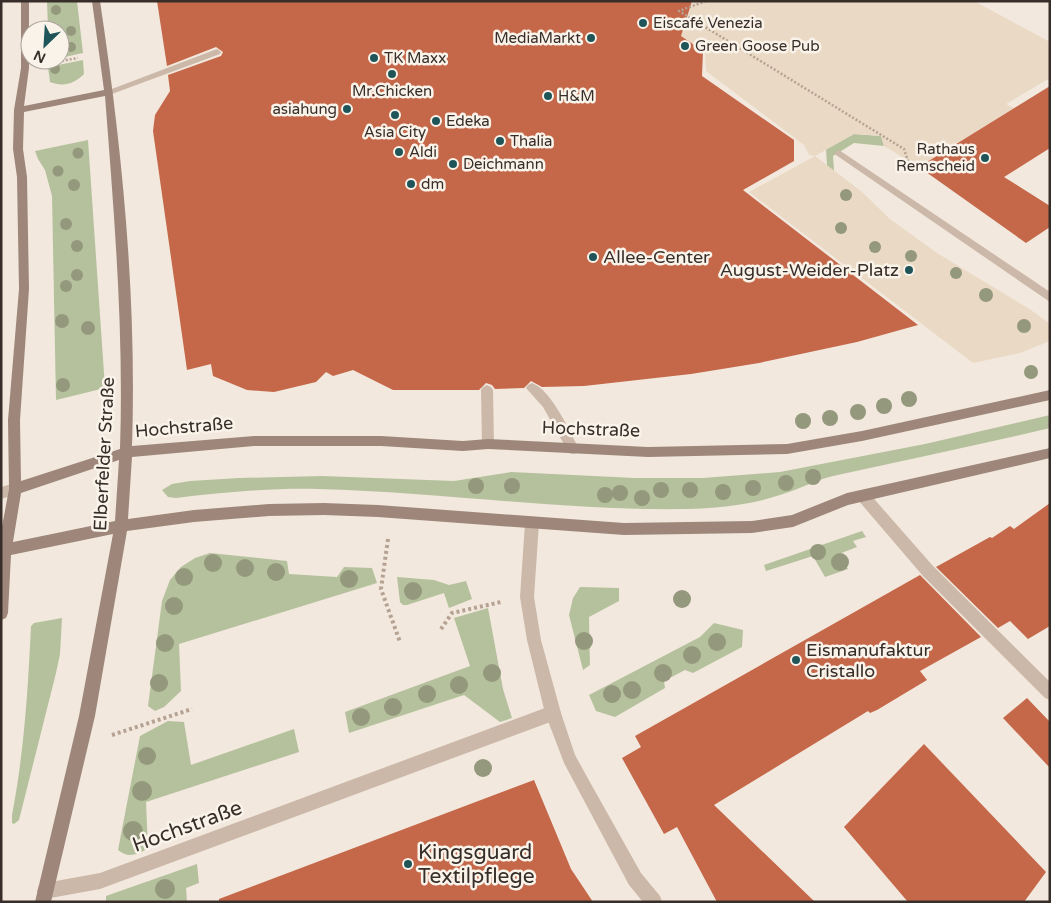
<svg xmlns="http://www.w3.org/2000/svg" width="1051" height="903" viewBox="0 0 1051 903" font-family="'Varela Round',sans-serif">
  <style>
    .green { fill: #b5c19d }
    .plaza { fill: #eadac5 }
    .building { fill: #c56749 }
    .lines { fill: none; stroke-linecap: round; stroke-linejoin: round }
    .path-far1 { stroke: #b6a293; stroke-width: 2.5; stroke-dasharray: 2 2; stroke-linecap: butt }
    .path { stroke: #b6a293; stroke-width: 4; stroke-dasharray: 3 3; stroke-linecap: butt }
    .lane { fill: #cbb8a9; fill-rule: evenodd }
    .street { fill: #cbb8a9; fill-rule: evenodd }
    .secondary { fill: #9e877a; fill-rule: evenodd }
    .tree { fill: #94987c }
    .poi-dot { fill: #1f5559; stroke: #faf3ea; stroke-width: 2 }
    .labels { text-anchor: middle; stroke-width: 5; stroke-linejoin: round; paint-order: stroke }
    .far-poi-label { font-size: 15px; fill: #382e29; stroke: #faf3ea; text-anchor: start }
    .poi-label { font-size: 18px; fill: #382e29; stroke: #faf3ea; text-anchor: start }
    .street-label { font-size: 18px; fill: #382e29; stroke: #faf3ea }
    .near-street-label { font-size: 21px; fill: #382e29; stroke: #faf3ea }
    .near-poi-label { font-size: 21px; fill: #382e29; stroke: #faf3ea; text-anchor: start }
  </style>
  <rect width="100%" height="100%" fill="#f2e8dd"/>
  <!-- green -->
  <path class="green" d="M47 1H77L83 53 60 58V30H48Z
    M83 60 84 74C74 84 63 87 50 82L48 67Z
    M854 134 881 136 884 146 854 143 833 156 836 199 829 198 826 149Z
    M88 140 105 388 56 400 52 196 45 170 38 159 35 151Z
    M1050 415V428C978 445 905 460 833 476 816 480 799 489 783 494 751 505 719 508 686 509 563 511 441 492 318 489 271 488 224 492 176 498L168 497 162 490 172 484 190 481 239 478 322 476 454 481 511 472 635 478H703L780 472 925 444Z
    M862 531 866 537 853 541 857 547 839 554 848 569 825 577 813 556 766 571 764 565Z
    M210 553 287 561 289 574 337 577 344 567 372 568 377 583 179 644 181 691 164 707 155 711 148 706 162 601 170 580 181 567 195 558Z
    M397 577 434 580 449 585 466 581 472 599 449 608 444 593 407 605H403L400 602Z
    M580 587 619 588V601L589 617 590 665 583 670 569 615 573 598Z
    M488 608 503 689 512 718 500 722 464 695 349 733 345 712 470 666 454 618Z
    M62 618 60 654 56 673 19 820 14 824 12 823V815C24 753 28 690 31 626L34 623Z
    M714 623 743 630 742 647 693 673 685 670 664 681 665 688 615 717 596 711 589 695 700 637Z
    M168 721 184 722 191 765 294 729 299 752 146 802 148 849C136 854 129 859 118 850L140 736Z
    M197 864 199 883 186 888 187 901 106 902V896Z"/>
  <!-- plaza -->
  <path class="plaza" d="M673 1H974L1050 42V78L1006 104 1014 108 919 167 884 146 881 136 854 134 815 156 809 155 804 145 706 71 705 52 663 24Z
    M815 156 861 191 890 219 937 253 1031 310 1050 324V341L1020 353 973 363 749 192Z"/>
  <!-- building -->
  <path class="building" d="M157 1H692L681 36 703 51 702 76 794 140V161L743 190 918 325 857 342 759 363 691 374 584 386 542 387 531 381 524 388 495 389 492 385 486 383 479 390H393L353 370 333 376 326 372 316 382 274 392 247 390 213 376 211 364 187 370 153 131 155 115 170 91 168 75 221 56 223 52 216 47 167 66Z
    M1050 86V148L1004 177 1050 206V227L1026 243 919 167Z
    M1050 503V626L1028 639 1010 621 998 628 936 567 990 537 992 538 1010 526 1014 529Z
    M920 575 981 637 920 671 927 680 877 710 870 713 868 711 714 805 815 902H717L677 827 664 834 622 758 641 747 635 736Z
    M1027 698 1050 722V768L1003 718Z
    M924 744 1046 872 1024 902H908L844 827Z
    M534 780 571 869 593 902H219V899Z"/>
  <g class="lines">
    <!-- path-far1 -->
    <path class="path-far1" d="M706 1 679 11 904 149 908 161
      M50 63 78 58"/>
    <!-- path -->
    <path class="path" d="M388 539 381 589 400 642
      M441 629 452 613 501 602
      M112 735 192 709"/>
    <!-- lane -->
    <path class="lane" d="M217 49 221 52 220 54 112 94H106L104 92Z
      M839 150 1050 292V302L836 155 834 153Z
      M532 383C551 390 568 428 577 445L579 449 577 453 573 454 569 453 543 407 526 388 528 385Z
      M487 385 491 387 493 390 494 444 492 448 488 449 484 448 482 444 481 390 483 387Z
      M863 490 868 492 933 566 1050 682V700L1045 698 923 576 858 500 857 496 858 492Z
      M553 705 558 708 561 713 558 718 553 721 100 889 45 899 39 897 37 891 39 885 45 883 100 873Z"/>
    <!-- street -->
    <path class="street" d="M15 483 20 485 21 489 20 493 1 499V487Z
      M532 517 537 519 539 523 534 597 541 640 561 713 575 755 591 784 641 873 660 896 662 902H643L629 885 564 763 545 713 527 640 520 597 525 523 527 519Z"/>
    <!-- secondary -->
    <path class="secondary" d="M21 1H29V68L24 106 104 90 92 1H100C122 148 137 297 132 446L254 436H381L463 441 488 439 648 447 787 444 862 431 1050 390V400L862 441 787 454 648 457 488 449 463 451 381 446H254L132 457 128 519 194 510 269 504 324 503 378 505 624 523 752 521 792 515 847 493 1050 448V458L848 505 793 527 752 533 624 535 378 517 324 515 269 516 194 522 127 531 95 716 51 902H35L79 716 113 534 11 555 8 613 6 618 1 620V532L9 489 8 420 19 289 17 177 13 149 14 110 21 68ZM105 96C114 213 124 330 120 449L21 481 20 420 29 289 27 177 23 149 24 112ZM119 460 115 521 13 542 21 493Z"/>
  </g>
  <!-- trees -->
  <g class="tree">
    <circle cx="56" cy="10" r="5"/>
    <circle cx="71" cy="31" r="5"/>
    <circle cx="71" cy="47" r="5"/>
    <circle cx="55" cy="69" r="5"/>
    <circle cx="78" cy="153" r="5.5"/>
    <circle cx="58" cy="171" r="5.5"/>
    <circle cx="74" cy="185" r="6"/>
    <circle cx="846" cy="195" r="6"/>
    <circle cx="66" cy="224" r="6"/>
    <circle cx="841" cy="228" r="6"/>
    <circle cx="77" cy="246" r="6"/>
    <circle cx="875" cy="247" r="6"/>
    <circle cx="911" cy="256" r="6"/>
    <circle cx="956" cy="273" r="6"/>
    <circle cx="77" cy="275" r="6"/>
    <circle cx="66" cy="286" r="6"/>
    <circle cx="986" cy="295" r="7"/>
    <circle cx="62" cy="321" r="7"/>
    <circle cx="1024" cy="326" r="7"/>
    <circle cx="88" cy="328" r="7"/>
    <circle cx="1031" cy="372" r="7"/>
    <circle cx="63" cy="385" r="7"/>
    <circle cx="909" cy="399" r="8"/>
    <circle cx="884" cy="406" r="8"/>
    <circle cx="858" cy="412" r="8"/>
    <circle cx="830" cy="418" r="8"/>
    <circle cx="803" cy="421" r="8"/>
    <circle cx="813" cy="477" r="8"/>
    <circle cx="786" cy="483" r="8"/>
    <circle cx="476" cy="486" r="8"/>
    <circle cx="512" cy="486" r="8"/>
    <circle cx="753" cy="488" r="8"/>
    <circle cx="661" cy="490" r="8"/>
    <circle cx="690" cy="490" r="8"/>
    <circle cx="723" cy="492" r="8"/>
    <circle cx="620" cy="493" r="8"/>
    <circle cx="605" cy="495" r="8"/>
    <circle cx="642" cy="498" r="8"/>
    <circle cx="818" cy="552" r="8"/>
    <circle cx="840" cy="562" r="9"/>
    <circle cx="213" cy="563" r="9"/>
    <circle cx="245" cy="568" r="9"/>
    <circle cx="276" cy="572" r="9"/>
    <circle cx="184" cy="577" r="9"/>
    <circle cx="349" cy="579" r="9"/>
    <circle cx="413" cy="591" r="9"/>
    <circle cx="682" cy="599" r="9"/>
    <circle cx="174" cy="606" r="9"/>
    <circle cx="584" cy="641" r="9"/>
    <circle cx="717" cy="642" r="9"/>
    <circle cx="165" cy="643" r="9"/>
    <circle cx="692" cy="655" r="9"/>
    <circle cx="492" cy="673" r="9"/>
    <circle cx="663" cy="673" r="9"/>
    <circle cx="159" cy="683" r="9"/>
    <circle cx="459" cy="685" r="9"/>
    <circle cx="632" cy="690" r="9"/>
    <circle cx="427" cy="694" r="9"/>
    <circle cx="612" cy="694" r="9"/>
    <circle cx="393" cy="707" r="9"/>
    <circle cx="361" cy="717" r="9"/>
    <circle cx="147" cy="756" r="9"/>
    <circle cx="483" cy="768" r="9"/>
    <circle cx="142" cy="791" r="10"/>
    <circle cx="133" cy="831" r="10"/>
    <circle cx="165" cy="889" r="10"/>
  </g>
  <!-- markers -->
  <g class="poi-dot">
    <circle cx="643" cy="23" r="5"/>
    <circle cx="591" cy="38" r="5"/>
    <circle cx="685" cy="46" r="5"/>
    <circle cx="374" cy="58" r="5"/>
    <circle cx="392" cy="74" r="5"/>
    <circle cx="548" cy="96" r="5"/>
    <circle cx="347" cy="109" r="5"/>
    <circle cx="395" cy="115" r="5"/>
    <circle cx="436" cy="121" r="5"/>
    <circle cx="500" cy="141" r="5"/>
    <circle cx="399" cy="152" r="5"/>
    <circle cx="985" cy="158" r="5"/>
    <circle cx="453" cy="164" r="5"/>
    <circle cx="411" cy="184" r="5"/>
    <circle cx="593" cy="257" r="5"/>
    <circle cx="909" cy="270" r="5"/>
    <circle cx="796" cy="660" r="5"/>
    <circle cx="408" cy="864" r="5"/>
  </g>
  <g class="labels">
    <!-- far-poi labels -->
    <g class="far-poi-label">
      <text x="653" y="28">Eiscafé Venezia</text>
      <text x="581" y="43" text-anchor="end">MediaMarkt</text>
      <text x="695" y="51">Green Goose Pub</text>
      <text x="384" y="63">TK Maxx</text>
      <text x="392" y="96" text-anchor="middle">Mr.Chicken</text>
      <text x="558" y="101">H&amp;M</text>
      <text x="337" y="114" text-anchor="end">asiahung</text>
      <text x="446" y="126">Edeka</text>
      <text x="395" y="137" text-anchor="middle">Asia City</text>
      <text x="510" y="146">Thalia</text>
      <text x="975" y="154" text-anchor="end">Rathaus<tspan x="975" dy="17">Remscheid</tspan></text>
      <text x="409" y="157">Aldi</text>
      <text x="463" y="169">Deichmann</text>
      <text x="421" y="189">dm</text>
    </g>
    <!-- poi labels -->
    <g class="poi-label">
      <text x="603" y="263">Allee-Center</text>
      <text x="899" y="276" text-anchor="end">August-Weider-Platz</text>
      <text x="806" y="656">Eismanufaktur<tspan x="806" dy="21">Cristallo</tspan></text>
    </g>
    <!-- street labels -->
    <g class="street-label">
      <text transform="translate(184 427) rotate(-5)" y="6">Hochstraße</text>
      <text transform="translate(591 429) rotate(2)" y="6">Hochstraße</text>
      <text transform="translate(104 454) rotate(-87)" y="6">Elberfelder Straße</text>
    </g>
    <!-- near-street labels -->
    <g class="near-street-label">
      <text transform="translate(187 826) rotate(-20)" y="7">Hochstraße</text>
    </g>
    <!-- near-poi labels -->
    <g class="near-poi-label">
      <text x="418" y="859">Kingsguard<tspan x="418" dy="24">Textilpflege</tspan></text>
    </g>
  </g>
  <!-- border -->
  <rect width="1051" height="903" fill="none" stroke="#382e29" stroke-width="5"/>
  <!-- north arrow -->
  <g transform="translate(45 45) rotate(205)"><circle r="24" fill="#faf3ea" stroke="#aca49d"/>
  <path d="M0-4L9 19L0 12L-9 19Z" fill="#1f5559"/>
  <text y="-8" font-size="14" font-weight="bold" text-anchor="middle" fill="#382e29">N</text>
  </g>
</svg>
